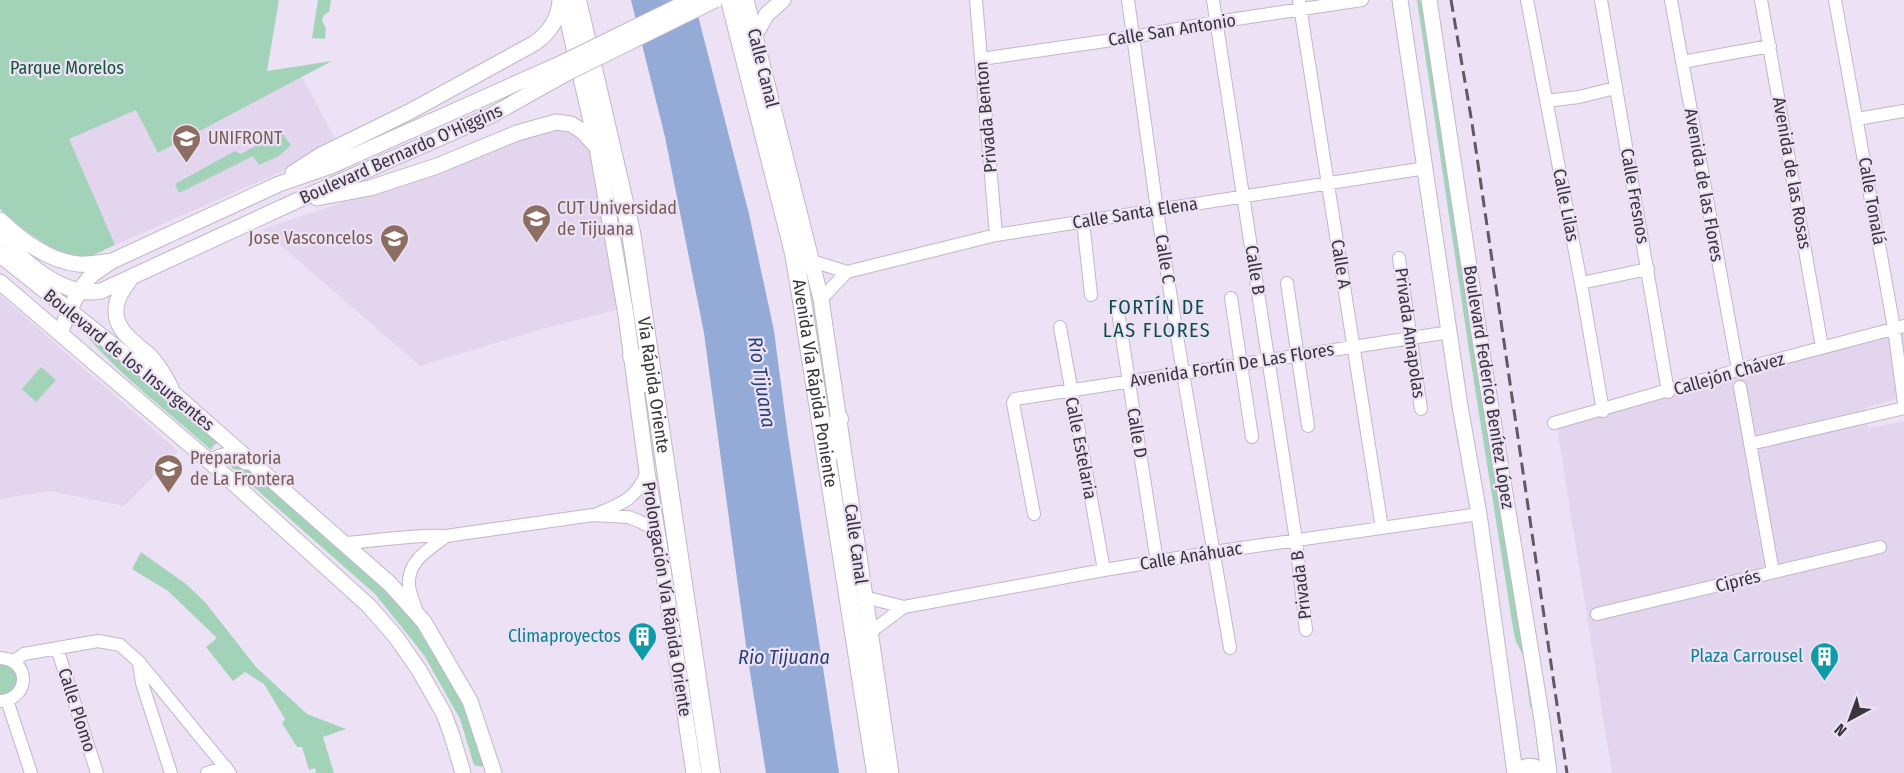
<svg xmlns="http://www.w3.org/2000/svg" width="1904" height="773" viewBox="0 0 1904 773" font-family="'Fira Sans Condensed',sans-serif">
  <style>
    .built { fill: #e3d5ed }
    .green { fill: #a2d3b9 }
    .water { fill: #94aad7 }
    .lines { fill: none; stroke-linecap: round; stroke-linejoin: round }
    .minor-casing { stroke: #c1b7c9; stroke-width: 14 }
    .major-casing { stroke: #c1b7c9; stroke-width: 17 }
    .highway-casing { stroke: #c1b7c9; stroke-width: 20 }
    .minor { stroke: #fff; stroke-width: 12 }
    .major { stroke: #fff; stroke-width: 15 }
    .highway { stroke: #fff; stroke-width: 18 }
    .rail { stroke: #605a64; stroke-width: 3; stroke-dasharray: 12 6; stroke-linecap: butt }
    .major-bridge-casing { stroke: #c1b7c9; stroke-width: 17; stroke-linecap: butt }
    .major-bridge { stroke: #fff; stroke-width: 15 }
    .labels { text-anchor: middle; stroke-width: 4.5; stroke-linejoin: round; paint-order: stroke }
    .street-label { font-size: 18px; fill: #39353c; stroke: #ede2f5 }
    .park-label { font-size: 18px; fill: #13563a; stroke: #ede2f5 }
    .education-label { font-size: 18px; fill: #785e54; stroke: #ede2f5; text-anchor: start }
    .culture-label { font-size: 18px; fill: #0d838f; stroke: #ede2f5; text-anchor: end }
    .neighbourhood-label { font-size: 20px; letter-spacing: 1.5px; fill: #0e4d4e; stroke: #ede2f5 }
    .water-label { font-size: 20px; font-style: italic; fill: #2a427a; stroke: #ede2f5 }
  </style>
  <rect width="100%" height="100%" fill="#ede2f5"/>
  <!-- built -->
  <path class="built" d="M302 77 335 138 281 172 115 245 68 139 136 110 158 153Z
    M567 122 596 156 628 307 542 329 420 366 262 229 387 188Z
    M0 295 178 451 124 506 50 491 0 499Z
    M1904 329V397L1865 408 1868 429 1904 421V773H1612L1557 428Z"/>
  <!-- green -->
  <path class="green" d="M0 0H279L267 71 332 61 158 153 136 110 69 139 115 245C107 248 98 254 89 256 60 261 20 227 0 209Z
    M318 0H331L329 12 324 15 322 20 326 29 325 39 312 38Z
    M1417 0H1420L1430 39 1534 715 1530 706 1523 655 1516 642 1514 634 1470 357Z
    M281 132 291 145 279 156 259 165 253 156 179 193 175 184 235 151 241 154Z
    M86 335 223 441 214 445 211 450C169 412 122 378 86 335Z
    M41 367 56 380 36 402 22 389Z
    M235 458 381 581 416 621 465 703 484 762 482 767 474 765 460 719 424 655 400 625 375 594 230 466 229 461Z
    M141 552 186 584 205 602 256 667 307 714 346 729 323 737 334 773H316L315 768 309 770 302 747H297L282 723 285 719 264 684 245 672 233 681 206 647 217 638 168 591 132 569Z
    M0 662H5L17 672 18 683 12 692 0 696Z"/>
  <!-- water -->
  <path class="water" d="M631 0H694L749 214 774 331 788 437 839 773H766L747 653 704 333 665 137Z"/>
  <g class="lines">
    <defs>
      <path id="minor" d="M976 0 996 235
        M1128 0 1157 210 1183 373 1230 648
        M1213 0 1296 540 1306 630
        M1299 0 1382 528
        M1527 0 1581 283 1603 411
        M1601 0 1668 392
        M1671 0 1738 370
        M1761 0 1822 347
        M1835 0 1894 328 1904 403
        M981 59 1133 37 1216 22 1362 0
        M1682 62 1770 46
        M1546 101 1579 97 1615 88
        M1857 119 1904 111
        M1083 221 1091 295
        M1399 258 1421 409
        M812 261 847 272
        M1287 283 1308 426
        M1581 283 1648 269
        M1231 298 1252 437
        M821 299 847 272 996 235 1426 168
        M1117 305 1157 562
        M1060 327 1104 570
        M1740 387 1773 572
        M1554 423 1738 370 1904 326
        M1750 444 1904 408
        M597 514C623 503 636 499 647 472
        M1034 514 1013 403 1015 399 1450 332
        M345 543C379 541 412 534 446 536L593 515 628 517 639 521 652 528 658 537
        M864 597 904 607 1104 570 1214 552 1479 514
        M417 613C415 605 410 595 409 586 407 560 429 550 446 536
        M1597 614 1880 547
        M869 633 904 607
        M57 648 97 773
        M0 658C30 659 31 698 1 701
        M14 661 24 654 98 641 120 645 139 662 230 773
        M139 663 142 683 171 773
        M7 700 31 773
        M207 773 226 767"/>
      <path id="major" d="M563 0 597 147 626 315 647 472 658 537 694 773
        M746 0 821 299 891 773
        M1400 0 1460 406 1479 514 1515 773
        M1429 0 1481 346 1542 720 1549 773
        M755 35 767 14 783 0
        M293 173 321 155 409 112 535 43C550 32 559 19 560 0
        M317 198 370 188 437 166 517 133 556 122 571 124 582 131 595 145
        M0 220C21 240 48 261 78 264 89 265 101 262 112 261
        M0 236C25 262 62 298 101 291L296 201 490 116 567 73
        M0 255 173 393 390 584 424 622 470 701 494 773
        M131 278C124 288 115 299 116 312 116 332 137 344 150 356 159 366 165 376 171 388
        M0 282 210 462 369 606 396 637 419 670 444 714 452 736 463 773
        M60 333C68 314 77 290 92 275 98 270 105 266 112 261L279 184 331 166 562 63
        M210 462C223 454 233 452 246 462
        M1517 773C1525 763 1535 765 1545 773"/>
      <g id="highway">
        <path id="s1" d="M577 0 631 232 711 773"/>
        <path id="s2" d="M730 0 794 253 799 282 876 773"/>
        <path d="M632 356 639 362 644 383"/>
        <path d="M836 450 834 431 839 419"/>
      </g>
    </defs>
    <!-- minor casing -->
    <use href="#minor" class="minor-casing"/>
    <!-- major casing -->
    <use href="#major" class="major-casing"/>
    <!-- highway casing -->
    <use href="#highway" class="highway-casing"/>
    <!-- minor -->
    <use href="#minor" class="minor"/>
    <!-- major -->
    <use href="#major" class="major"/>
    <!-- highway -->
    <use href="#highway" class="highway"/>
    <!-- rail -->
    <path class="rail" d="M1451 0 1472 123 1567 773"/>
    <defs>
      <path id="major-bridge" d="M562 63 691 0
        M567 73 715 0"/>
    </defs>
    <!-- major-bridge casing -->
    <use href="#major-bridge" class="major-bridge-casing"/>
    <!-- major-bridge -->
    <use href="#major-bridge" class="major-bridge"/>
  </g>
  <!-- icons -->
  <defs>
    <symbol id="university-pin" viewBox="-11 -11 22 30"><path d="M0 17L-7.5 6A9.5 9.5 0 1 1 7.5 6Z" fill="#8d6e63" stroke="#ede2f5"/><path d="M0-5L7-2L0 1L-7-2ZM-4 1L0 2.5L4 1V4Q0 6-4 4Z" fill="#fff"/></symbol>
    <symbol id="school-pin" viewBox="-11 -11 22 30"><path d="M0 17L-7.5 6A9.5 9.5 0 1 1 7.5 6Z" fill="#8d6e63" stroke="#ede2f5"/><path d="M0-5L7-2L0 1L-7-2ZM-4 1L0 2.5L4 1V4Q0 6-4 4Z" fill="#fff"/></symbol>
    <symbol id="building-pin" viewBox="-11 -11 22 30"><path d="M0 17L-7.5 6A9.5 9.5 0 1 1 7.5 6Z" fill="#0f9aa8" stroke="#ede2f5"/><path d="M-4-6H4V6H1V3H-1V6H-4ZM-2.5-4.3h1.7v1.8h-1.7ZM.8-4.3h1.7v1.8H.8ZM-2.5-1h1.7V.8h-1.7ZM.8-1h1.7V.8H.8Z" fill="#fff"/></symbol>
  </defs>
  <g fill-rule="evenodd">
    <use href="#university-pin" x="170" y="122" width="33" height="45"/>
    <use href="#university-pin" x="520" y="202" width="33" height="45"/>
    <use href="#school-pin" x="378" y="222" width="33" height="45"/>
    <use href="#university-pin" x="152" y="452" width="33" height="45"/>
    <use href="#building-pin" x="626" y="620" width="33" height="45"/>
    <use href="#building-pin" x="1808" y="640" width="33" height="45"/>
  </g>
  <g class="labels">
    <!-- street labels -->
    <g class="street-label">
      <text transform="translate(1172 30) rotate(-9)" y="6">Calle San Antonio</text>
      <text transform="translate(763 68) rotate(76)" y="6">Calle Canal</text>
      <text transform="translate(986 117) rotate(-95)" y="6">Privada Benton</text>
      <text transform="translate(401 154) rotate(-24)" y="6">Boulevard Bernardo O'Higgins</text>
      <text transform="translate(1792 173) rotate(80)" y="6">Avenida de las Rosas</text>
      <text transform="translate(1704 185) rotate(80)" y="6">Avenida de las Flores</text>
      <text transform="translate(1635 196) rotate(80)" y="6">Calle Fresnos</text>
      <text transform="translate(1872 201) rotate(80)" y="6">Calle Tonalá</text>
      <text transform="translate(1566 205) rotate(79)" y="6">Calle Lilas</text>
      <text transform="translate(1135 213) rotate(-9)" y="6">Calle Santa Elena</text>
      <text transform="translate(1165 259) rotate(81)" y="6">Calle C</text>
      <text transform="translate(1341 264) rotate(81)" y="6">Calle A</text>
      <text transform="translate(1255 270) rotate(81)" y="6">Calle B</text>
      <text transform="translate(1410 333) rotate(82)" y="6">Privada Amapolas</text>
      <text transform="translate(129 360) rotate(39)" y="6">Boulevard de los Insurgentes</text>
      <text transform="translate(1232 365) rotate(-9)" y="6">Avenida Fortín De Las Flores</text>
      <text transform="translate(1729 374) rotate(-16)" y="6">Callejón Chávez</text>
      <text dy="6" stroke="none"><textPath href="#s2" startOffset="393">Avenida Vía Rápida Poniente</textPath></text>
      <text dy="6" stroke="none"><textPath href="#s1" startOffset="393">Vía Rápida Oriente</textPath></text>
      <text transform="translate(1489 387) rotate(81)" y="6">Boulevard Federico Benítez López</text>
      <text transform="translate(1137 433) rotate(81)" y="6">Calle D</text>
      <text transform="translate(1081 448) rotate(79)" y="6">Calle Estelaria</text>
      <text transform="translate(856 544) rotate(82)" y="6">Calle Canal</text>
      <text transform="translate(1191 556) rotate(-9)" y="6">Calle Anáhuac</text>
      <text transform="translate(1738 581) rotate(-14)" y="6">Ciprés</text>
      <text transform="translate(1301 585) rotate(-97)" y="6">Privada B</text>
      <text transform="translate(667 599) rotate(81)" y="6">Prolongación Vía Rápida Oriente</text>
      <text transform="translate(77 710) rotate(72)" y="6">Calle Plomo</text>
    </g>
    <!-- park labels -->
    <g class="park-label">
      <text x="67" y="74">Parque Morelos</text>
    </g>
    <!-- education labels -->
    <g class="education-label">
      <text x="208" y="144">UNIFRONT</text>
      <text x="557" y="214">CUT Universidad<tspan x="557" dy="21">de Tijuana</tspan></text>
      <text x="373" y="244" text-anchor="end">Jose Vasconcelos</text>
      <text x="190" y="464">Preparatoria<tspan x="190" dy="21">de La Frontera</tspan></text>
    </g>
    <!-- culture labels -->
    <g class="culture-label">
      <text x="621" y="642">Climaproyectos</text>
      <text x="1803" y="662">Plaza Carrousel</text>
    </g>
    <!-- neighbourhood labels -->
    <g class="neighbourhood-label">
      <text x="1157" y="314">FORTÍN DE<tspan x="1157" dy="23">LAS FLORES</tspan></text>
    </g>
    <!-- water labels -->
    <g class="water-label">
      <text transform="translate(762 382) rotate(81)" y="7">Río Tijuana</text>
      <text x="784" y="664">Rio Tijuana</text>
    </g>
  </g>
  <!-- north arrow -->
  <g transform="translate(1850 719) rotate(221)" stroke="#ede2f5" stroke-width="4.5" paint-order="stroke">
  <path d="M0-4.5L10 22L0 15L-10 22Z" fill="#39353c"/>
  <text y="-9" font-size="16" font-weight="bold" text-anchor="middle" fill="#39353c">N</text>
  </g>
</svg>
